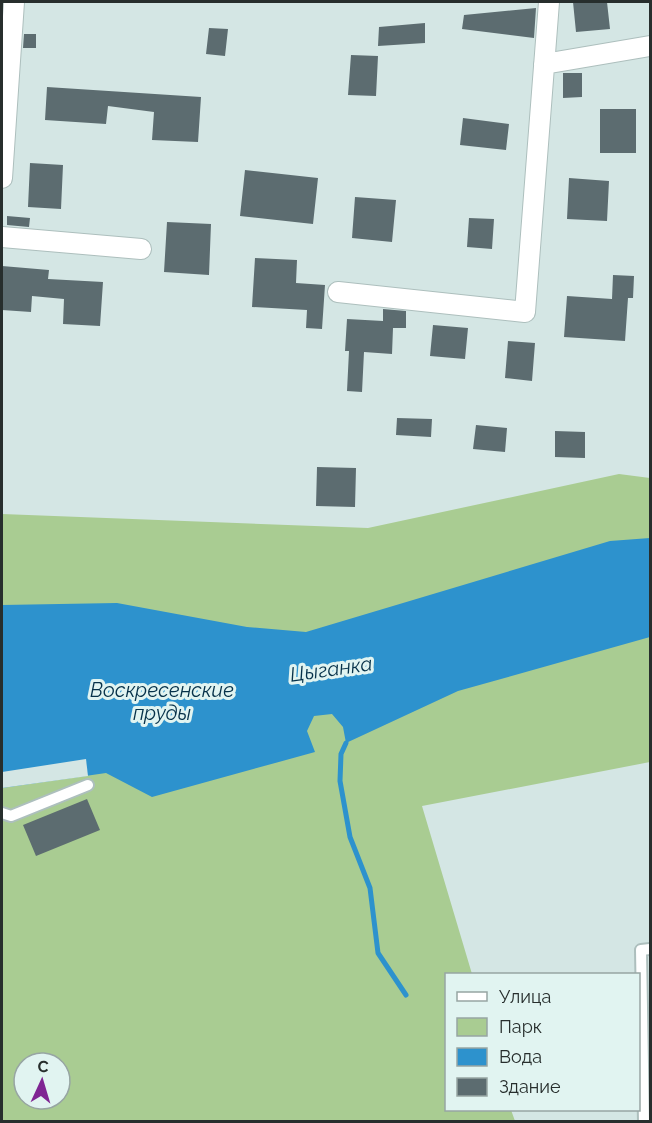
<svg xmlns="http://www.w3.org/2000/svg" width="652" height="1123" viewBox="0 0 652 1123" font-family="Raleway,sans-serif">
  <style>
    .green { fill: #a9cc92; fill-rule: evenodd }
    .water { fill: #2d92cd }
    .pier { fill: #d4e6e4 }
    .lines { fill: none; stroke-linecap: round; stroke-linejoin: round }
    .stream { stroke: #2d92cd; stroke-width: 5 }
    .building { fill: #5c6c70 }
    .service-casing { stroke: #adbfbd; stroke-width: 14 }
    .minor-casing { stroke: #adbfbd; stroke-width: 22 }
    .service { stroke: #fff; stroke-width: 10 }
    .minor { stroke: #fff; stroke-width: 20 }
    .labels { text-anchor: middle; stroke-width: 6; stroke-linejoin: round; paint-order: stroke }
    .water-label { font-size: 20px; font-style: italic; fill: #063149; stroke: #e1f4f1 }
  </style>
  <rect width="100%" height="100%" fill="#d4e6e4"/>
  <!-- green -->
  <path class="green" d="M619 474 650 478V762L422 806 472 974H446V1110H511L515 1121 2 1122V514L368 528ZM24 1063H60V1099H24Z"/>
  <!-- water -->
  <path class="water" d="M650 538V637L458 691 346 743 343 727 332 714 314 716 307 731 315 752 152 797 106 773 2 788V605L117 603 247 627 306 632 610 541Z"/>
  <!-- pier -->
  <path class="pier" d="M86 759 88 776 2 788V772Z"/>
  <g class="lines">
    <!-- stream -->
    <path class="stream" d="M346 743 341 754 340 781 350 837 370 888 378 953 406 995"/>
  </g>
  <!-- building -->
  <path class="building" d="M573 2H607L610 29 576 32Z
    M536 8 534 38 462 29 464 15Z
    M425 23V43L378 46 379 27Z
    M209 28 228 29 225 56 206 54Z
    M24 34H36V48H23Z
    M351 55 378 56 376 96 348 95Z
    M563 73H582V97L563 98Z
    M47 87 201 97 198 142 152 140 154 112 108 106 106 124 45 120Z
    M600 109H636V153H600Z
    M463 118 509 124 506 150 460 145Z
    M30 163 63 165 61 209 28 207Z
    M245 170 318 178 313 224 240 216Z
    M569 178 609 181 607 221 567 219Z
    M355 197 396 200 392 242 352 238Z
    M7 216 30 218 29 227 7 225Z
    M469 218 494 219 492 249 467 247Z
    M167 222 211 224 209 275 164 272Z
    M255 258 297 260 296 283 325 285 322 329 306 328 307 310 252 307Z
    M2 266 49 270 48 279 103 282 100 326 63 324 64 299 32 296 31 312 2 310Z
    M613 275 634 276 633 298H628L625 341 564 337 567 296 612 299Z
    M383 309 406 311V328H393L392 354 364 352 362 392 347 391 349 351H345L347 319 383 321Z
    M433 325 468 328 465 359 430 356Z
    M508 341 535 343 532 381 505 378Z
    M397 418 432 419 431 437 396 435Z
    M476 425 507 428 505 452 473 449Z
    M555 431 585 432V458L555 457Z
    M317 467 356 468 355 507 316 506Z
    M87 799 100 830 36 856 23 825Z"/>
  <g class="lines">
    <defs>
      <path id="service" d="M2 813 11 816 88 785
        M644 1122 641 950 650 949"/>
      <path id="minor" d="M544 64 650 46
        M2 178 14 2
        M2 237 141 249
        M338 292 525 312 549 2"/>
    </defs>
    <!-- service casing -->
    <use href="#service" class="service-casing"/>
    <!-- minor casing -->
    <use href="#minor" class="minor-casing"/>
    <!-- service -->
    <use href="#service" class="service"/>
    <!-- minor -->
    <use href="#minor" class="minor"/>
  </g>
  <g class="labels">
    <!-- water labels -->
    <g class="water-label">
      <text transform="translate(331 669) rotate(-8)" y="7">Цыганка</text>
      <text x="162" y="697">Воскресенские<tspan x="162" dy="23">пруды</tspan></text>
    </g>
  </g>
  <!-- border -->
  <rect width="652" height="1123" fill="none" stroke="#272e2d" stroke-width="6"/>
  <!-- legend -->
  <rect x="445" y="973" width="195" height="138" fill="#e1f4f1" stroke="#97a5a3" stroke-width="1.5"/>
  <rect x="457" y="992" width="30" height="9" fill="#ffffff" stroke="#97a5a3" stroke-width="1.5"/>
  <text x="499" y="1003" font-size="18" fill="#272e2d">Улица</text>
  <rect x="457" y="1018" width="30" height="18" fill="#a9cc92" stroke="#97a5a3" stroke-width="1.5"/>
  <text x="499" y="1033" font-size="18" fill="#272e2d">Парк</text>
  <rect x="457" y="1048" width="30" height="18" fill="#2d92cd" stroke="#97a5a3" stroke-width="1.5"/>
  <text x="499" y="1063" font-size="18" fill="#272e2d">Вода</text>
  <rect x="457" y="1078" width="30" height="18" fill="#5c6c70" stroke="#97a5a3" stroke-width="1.5"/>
  <text x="499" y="1093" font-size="18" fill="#272e2d">Здание</text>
  <!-- north arrow -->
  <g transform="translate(42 1081) rotate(4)"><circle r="28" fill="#e1f4f1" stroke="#97a5a3" stroke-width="1.5"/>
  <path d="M0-4.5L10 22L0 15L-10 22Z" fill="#7f2593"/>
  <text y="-9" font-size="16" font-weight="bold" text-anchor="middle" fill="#272e2d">С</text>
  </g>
</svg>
